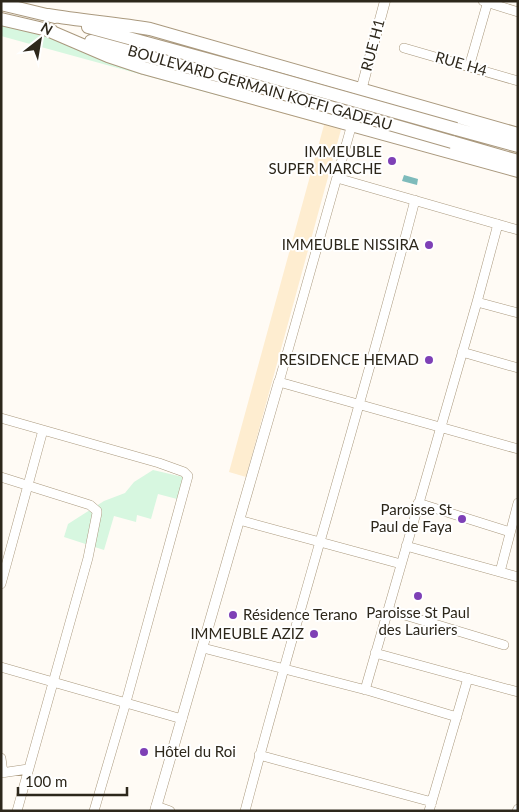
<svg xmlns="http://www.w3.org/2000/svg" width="519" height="812" viewBox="0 0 519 812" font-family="Lato,sans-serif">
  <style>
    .built { fill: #feedd0 }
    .green { fill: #d7f7e0 }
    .water { fill: #7ebbbb }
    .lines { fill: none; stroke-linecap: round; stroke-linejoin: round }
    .minor-casing { stroke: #aa997e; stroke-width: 10 }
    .tertiary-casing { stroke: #aa997e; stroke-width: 11 }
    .secondary-casing { stroke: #aa997e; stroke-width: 14 }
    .minor { stroke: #fff; stroke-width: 9 }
    .tertiary { stroke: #fff; stroke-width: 10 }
    .secondary { stroke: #fff; stroke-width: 12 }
    .secondary-bridge-casing { stroke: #aa997e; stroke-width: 14; stroke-linecap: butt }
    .secondary-bridge { stroke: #fff; stroke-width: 12 }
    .poi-dot { fill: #7e40b6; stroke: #fff; stroke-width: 2 }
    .labels { text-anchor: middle; stroke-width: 4; stroke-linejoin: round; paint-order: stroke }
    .street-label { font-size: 15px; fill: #2d271b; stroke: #fff }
    .poi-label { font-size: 15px; fill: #2d271b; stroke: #fff; text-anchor: end }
  </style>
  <rect width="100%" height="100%" fill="#fffbf5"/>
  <!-- built -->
  <path class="built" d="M231 84 345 115 246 477 229 472 324 125 227 98Z"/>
  <!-- green -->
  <path class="green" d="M1 23 231 84 227 98 1 36Z
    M153 470 183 477 177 499 158 494 151 519 137 515 136 522 114 516 104 550 64 537 68 524 104 501 125 493 134 482Z"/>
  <!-- water -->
  <path class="water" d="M404 175 418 179 417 185 402 181Z"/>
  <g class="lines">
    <defs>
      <path id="minor" d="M483 1 518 12
        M404 48 518 81
        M469 67 488 1
        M352 124 279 382 518 449
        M337 178 518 230
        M477 302 518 313
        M462 352 518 368
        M1 418 159 463 184 472 188 476 126 702 94 811
        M1 477 90 505 97 511V513L88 558 17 811
        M418 503 510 532
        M239 520 401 564
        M406 546 518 577
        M500 572 518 503
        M1 584 43 430
        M388 610 504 645
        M203 648 370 691 457 717
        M375 653 518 692
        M1 667 182 719
        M365 690 477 302 498 224
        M259 755 432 802
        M1 758 3 773
        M1 773 28 769
        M156 806 170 811
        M245 811C299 606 362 405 415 200
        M429 811 468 678
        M517 811 518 809"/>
      <path id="tertiary" d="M356 109 385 1
        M155 811 279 382"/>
      <path id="secondary" d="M1 4 55 17
        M48 15C82 21 116 23 150 29L518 134
        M1 19 52 31
        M88 27 257 73
        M45 29 108 56 144 68 518 171
        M91 41 253 85
        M456 129 518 146
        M452 142 518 161"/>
    </defs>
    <!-- minor casing -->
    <use href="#minor" class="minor-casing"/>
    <!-- tertiary casing -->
    <use href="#tertiary" class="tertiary-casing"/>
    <!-- secondary casing -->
    <use href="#secondary" class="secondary-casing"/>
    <!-- minor -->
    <use href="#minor" class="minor"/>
    <!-- tertiary -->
    <use href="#tertiary" class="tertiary"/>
    <!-- secondary -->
    <use href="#secondary" class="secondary"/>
    <defs>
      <path id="secondary-bridge" d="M257 73 456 129
        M253 85 452 142"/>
    </defs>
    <!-- secondary-bridge casing -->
    <use href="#secondary-bridge" class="secondary-bridge-casing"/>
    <!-- secondary-bridge -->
    <use href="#secondary-bridge" class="secondary-bridge"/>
  </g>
  <!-- markers -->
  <g class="poi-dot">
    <circle cx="392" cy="161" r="5"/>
    <circle cx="429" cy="245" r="5"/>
    <circle cx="429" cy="360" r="5"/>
    <circle cx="462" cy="519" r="5"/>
    <circle cx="418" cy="596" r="5"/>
    <circle cx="233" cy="615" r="5"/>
    <circle cx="314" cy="634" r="5"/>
    <circle cx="144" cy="752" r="5"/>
  </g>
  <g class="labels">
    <!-- street labels -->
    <g class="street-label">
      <text transform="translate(373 45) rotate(-75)" y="5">RUE H1</text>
      <text transform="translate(461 64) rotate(16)" y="5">RUE H4</text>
      <text transform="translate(260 88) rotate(16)" y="5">BOULEVARD GERMAIN KOFFI GADEAU</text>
    </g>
    <!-- poi labels -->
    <g class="poi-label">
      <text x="382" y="157">IMMEUBLE<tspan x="382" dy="17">SUPER MARCHE</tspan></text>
      <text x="419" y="250">IMMEUBLE NISSIRA</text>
      <text x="419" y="365">RESIDENCE HEMAD</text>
      <text x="452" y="515">Paroisse St<tspan x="452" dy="17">Paul de Faya</tspan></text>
      <text x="418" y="618" text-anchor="middle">Paroisse St Paul<tspan x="418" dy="17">des Lauriers</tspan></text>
      <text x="243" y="620" text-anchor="start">Résidence Terano</text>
      <text x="304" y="639">IMMEUBLE AZIZ</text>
      <text x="154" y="757" text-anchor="start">Hôtel du Roi</text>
    </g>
  </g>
  <!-- border -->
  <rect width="519" height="812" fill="none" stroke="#2d271b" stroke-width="5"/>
  <!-- north arrow -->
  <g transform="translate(40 40) rotate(31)" stroke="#ffffff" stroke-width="4" paint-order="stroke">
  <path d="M0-4L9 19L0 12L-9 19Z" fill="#2d271b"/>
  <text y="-8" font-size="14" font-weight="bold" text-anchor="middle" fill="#2d271b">N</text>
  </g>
  <!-- scale -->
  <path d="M18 787v8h109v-8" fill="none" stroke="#2d271b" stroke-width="2.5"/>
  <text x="25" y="787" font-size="15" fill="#2d271b" stroke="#ffffff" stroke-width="4" paint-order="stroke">100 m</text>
</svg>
